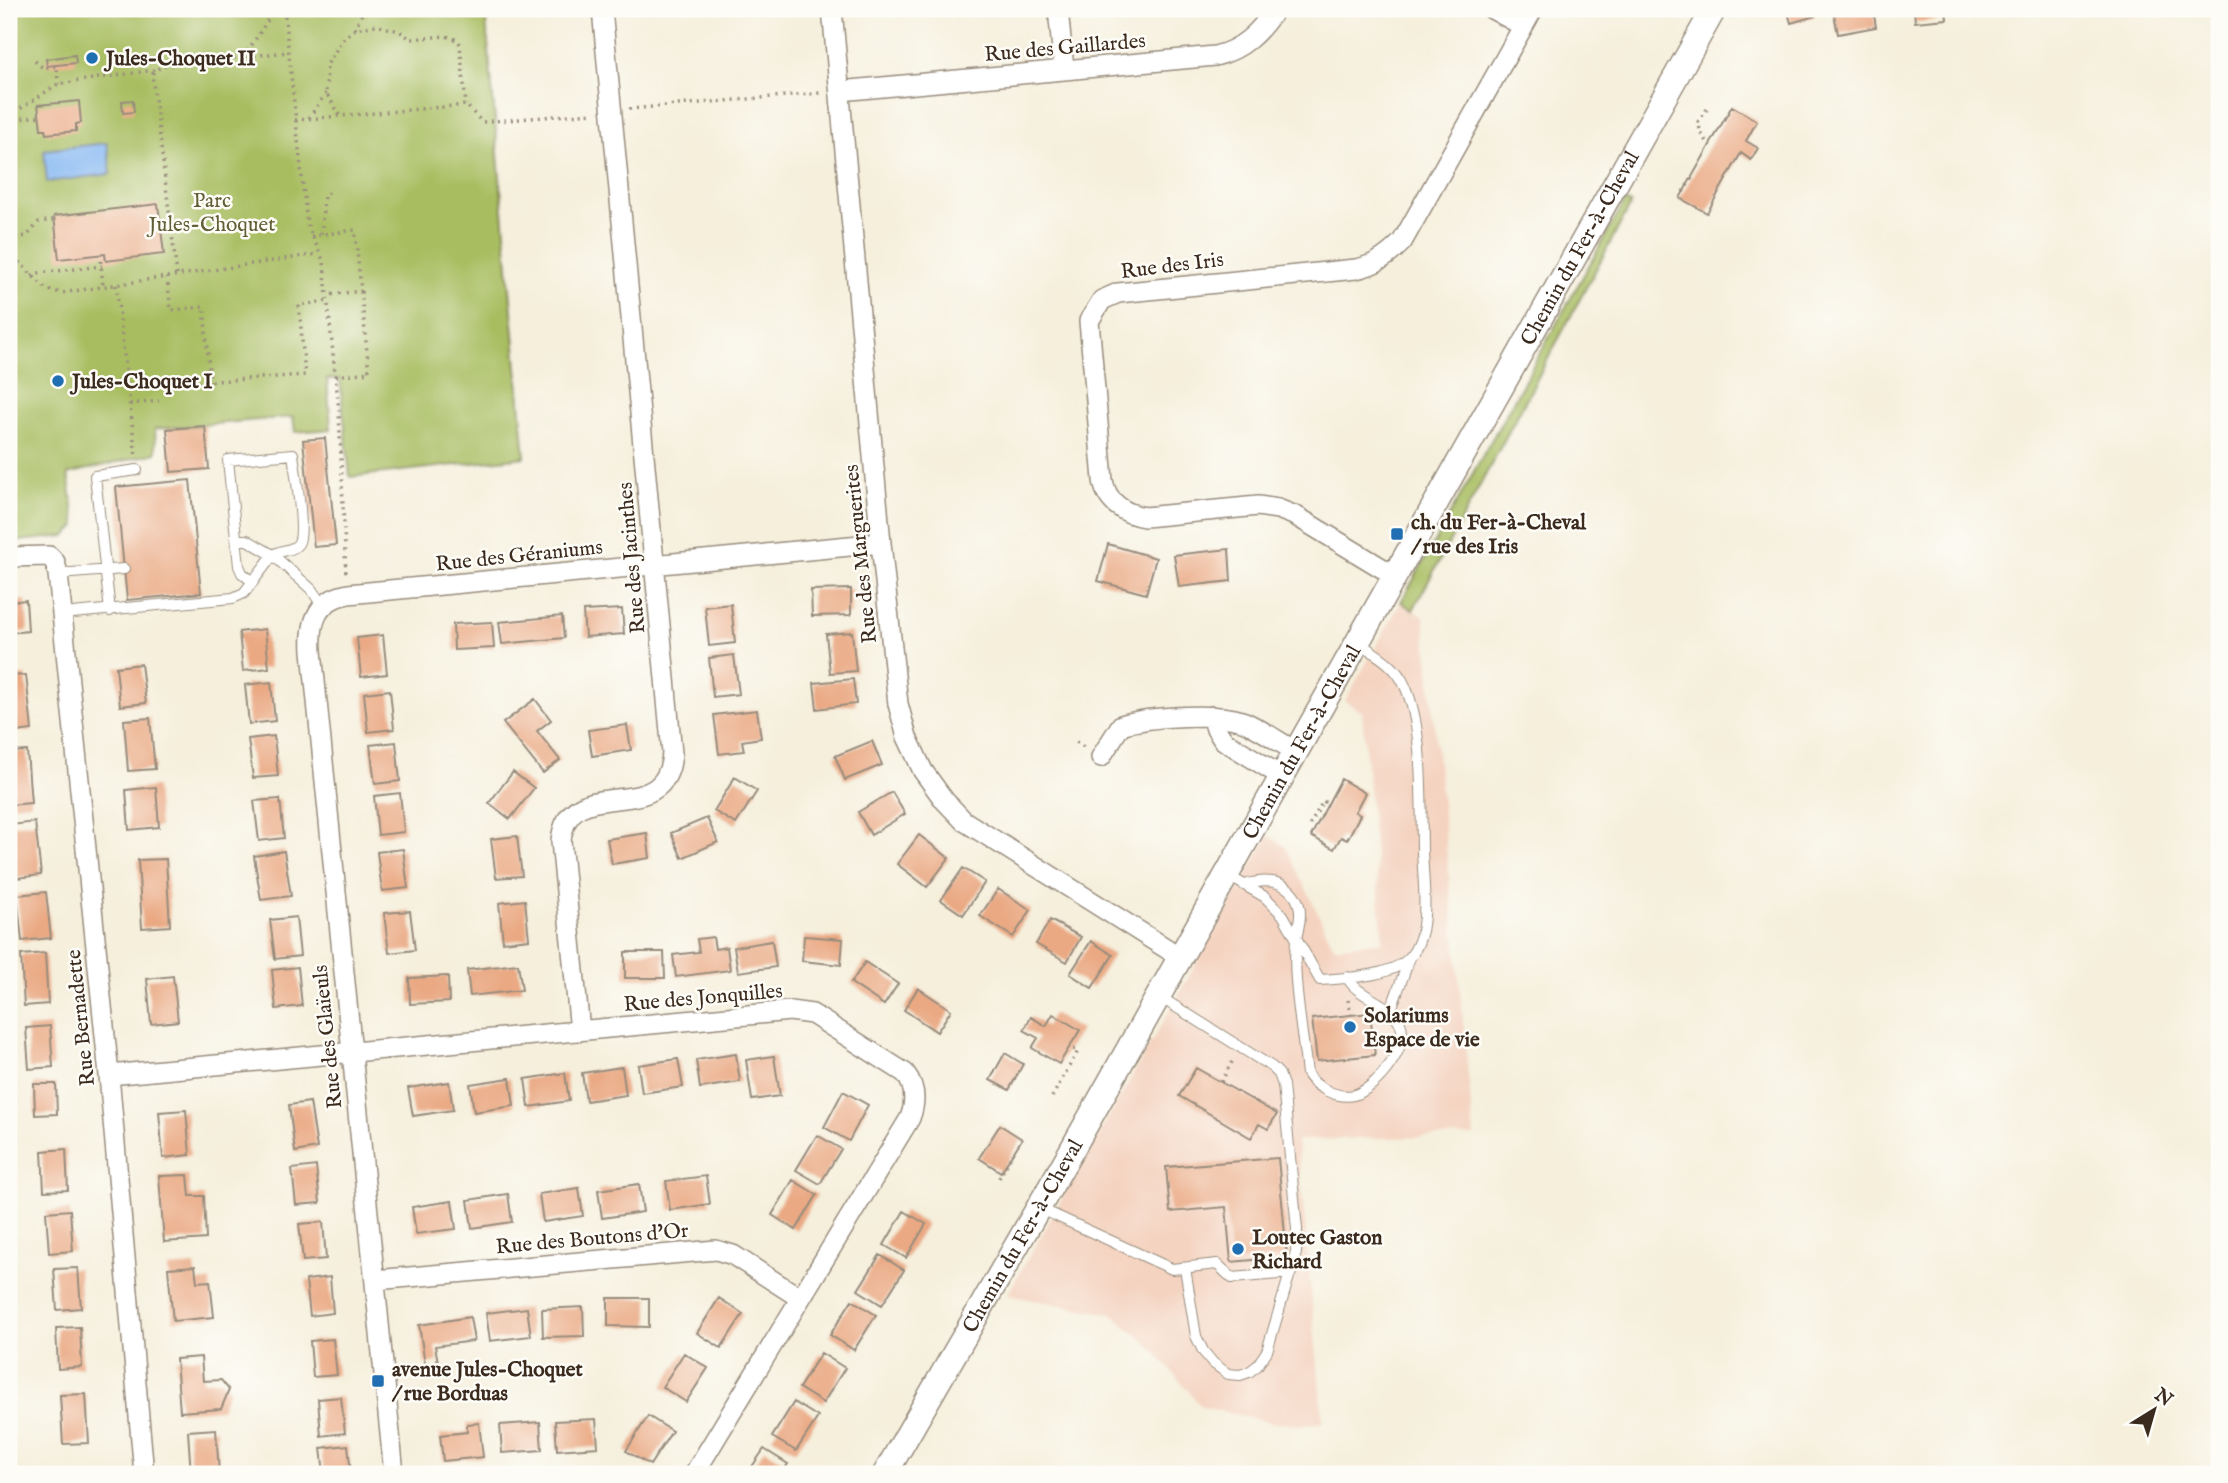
<svg xmlns="http://www.w3.org/2000/svg" width="2228" height="1483" viewBox="0 0 2228 1483" font-family="'IM FELL English',serif">
  <style>
    .built { fill: #f4d3c0 }
    .green { fill: #a8bd61; stroke: #727440; stroke-width: 2 }
    .water { fill: #86b8f3; stroke: #607188; stroke-width: 2 }
    .building { fill: #eaa983 }
    .lines { fill: none; stroke-linecap: round; stroke-linejoin: round }
    .service-casing { stroke: #988c7d; stroke-width: 12 }
    .minor-casing { stroke: #988c7d; stroke-width: 22 }
    .tertiary-casing { stroke: #988c7d; stroke-width: 27 }
    .path { stroke: #988c7d; stroke-width: 3.5; stroke-dasharray: 2 5; stroke-linecap: butt }
    .service { stroke: #fff; stroke-width: 10 }
    .minor { stroke: #fff; stroke-width: 19 }
    .tertiary { stroke: #fff; stroke-width: 24 }
    .poi-dot { fill: #1f6fb2; stroke: #fdfcf7; stroke-width: 2.5 }
    .labels { text-anchor: middle; stroke-width: 5; stroke-linejoin: round; paint-order: stroke }
    .street-label { font-size: 21px; fill: #3b2a1e; stroke: #fdfcf7 }
    .poi-label { font-size: 21px; font-weight: bold; fill: #3b2a1e; stroke: #fdfcf7; text-anchor: start }
    .park-label { font-size: 21px; fill: #615d35; stroke: #fdfcf7 }
  </style>
  <rect width="100%" height="100%" fill="#fdfcf7"/>
  <filter id="ink" filterUnits="userSpaceOnUse"><feTurbulence type="fractalNoise" baseFrequency=".0143" numOctaves="2"/><feDisplacementMap in="SourceGraphic" scale="14" xChannelSelector="R" yChannelSelector="G"/><feConvolveMatrix kernelMatrix="1 2 1 2 8 2 1 2 1" color-interpolation-filters="sRGB"/></filter>
  <filter id="wash" filterUnits="userSpaceOnUse"><feTurbulence type="fractalNoise" baseFrequency=".00686" numOctaves="4" result="noise"/><feDisplacementMap in="SourceGraphic" scale="28" xChannelSelector="R" yChannelSelector="G"/><feGaussianBlur stdDeviation="1.57" result="paint"/><feColorMatrix in="noise" values="0 0 0 0 0 0 0 0 0 0 0 0 0 0 0 0 0 1.4 0 .05"/><feComposite in="paint" operator="in"/></filter>
  <g filter="url(#wash)">
    <rect width="100%" height="100%" fill="#f5efdc"/>
    <!-- built -->
    <path class="built" d="M1401 602 1424 617 1474 1136 1297 1140 1323 1422 1305 1425 1270 1422 1202 1407 1149 1345 1111 1314 1007 1295 1269 836 1286 847 1334 947 1383 941 1362 712 1345 701Z"/>
    <!-- green -->
    <path class="green" d="M9 9H485L525 457 350 477 340 379H327L331 429 295 432 293 417 155 429 156 453 68 474 76 526 66 536 9 542Z
      M1625 201 1631 204 1413 610 1401 602Z"/>
    <!-- water -->
    <path class="water" d="M107 143 111 174 47 182 44 150Z"/>
    <g id="blocks">
      <!-- building -->
      <path class="building" d="M1787 9H1813L1815 16 1791 23Z
        M1833 9H1873L1876 27 1838 34Z
        M1914 9H1946L1947 19 1915 22Z
        M75 55 76 63 47 66 46 59Z
        M133 100 134 112 123 113 122 101Z
        M79 101 81 123 76 124V131L46 134 45 129H41L38 105Z
        M1732 106 1757 121 1746 141 1758 148 1751 160 1741 153 1707 213 1680 198Z
        M158 204 164 254 106 261 105 254 59 259 54 216Z
        M205 426 209 469 171 472 167 429Z
        M325 438 336 545 314 547 303 440Z
        M190 480 201 593 127 600 116 487Z
        M1108 544 1156 558 1146 594 1098 581Z
        M1229 549 1231 581 1179 587 1174 555Z
        M851 589V615L812 616 811 590Z
        M26 600 28 631 9 633V602Z
        M731 604 735 643 709 646 705 607Z
        M622 609 624 634 585 637 583 611Z
        M562 616 564 638 502 644 499 622Z
        M492 622 494 648 454 650 453 624Z
        M265 629 269 668 243 671 239 632Z
        M852 632 856 671 830 673 826 634Z
        M383 635 387 674 361 677 357 638Z
        M734 655 739 694 713 697 709 658Z
        M141 664 146 703 120 706 116 667Z
        M26 675 32 730 9 733V676Z
        M853 679 856 704 817 709 814 683Z
        M271 682 275 721 249 724 245 685Z
        M390 690 394 729 368 732 364 693Z
        M535 699 551 720 537 731 560 760 543 773 503 723Z
        M757 710 761 738 742 741 744 751 719 754 714 715Z
        M150 718 155 769 128 771 124 720Z
        M627 725 631 750 592 756 588 730Z
        M274 736 278 776 253 778 248 739Z
        M872 741 882 765 845 780 835 756Z
        M396 742 400 781 375 784 370 745Z
        M27 751 31 803 9 805V752Z
        M513 772 534 788 510 819 489 803Z
        M735 777 757 791 736 824 714 811Z
        M1341 779 1365 793 1355 812 1360 815 1347 840 1341 837 1334 849 1311 836Z
        M156 787 159 827 129 830 126 790Z
        M892 792 905 814 871 835 858 812Z
        M400 793 404 832 378 835 374 796Z
        M280 799 284 838 259 841 254 801Z
        M707 818 718 842 682 858 671 833Z
        M35 822 41 875 17 878 10 825Z
        M647 833 650 858 612 864 607 839Z
        M919 835 949 858 927 887 897 864Z
        M517 836 522 876 496 878 491 839Z
        M403 849 408 888 382 891 377 852Z
        M284 851 291 896 261 900 254 856Z
        M166 859 170 926 142 928 138 860Z
        M963 868 985 882 963 915 941 900Z
        M998 889 1031 910 1013 937 980 916Z
        M46 892 51 938 22 941 17 895Z
        M525 900 529 939 503 942 499 903Z
        M410 911 415 950 389 953 384 913Z
        M296 917 300 956 275 959 270 920Z
        M1050 920 1081 937 1067 962 1036 944Z
        M804 936 843 939 841 965 802 961Z
        M713 937 715 949 727 947 730 970 676 977 673 955 699 952 697 939Z
        M772 941 776 967 738 972 734 947Z
        M1091 941 1113 955 1092 988 1070 974Z
        M625 952H664L665 978H625Z
        M45 953 48 1004 24 1006 21 955Z
        M865 962 898 984 884 1005 851 983Z
        M518 964 522 990 470 996 467 970Z
        M298 967 302 1006 276 1009 272 970Z
        M173 976 178 1021 151 1024 147 979Z
        M448 976 449 1002 410 1004 409 978Z
        M918 988 951 1010 937 1032 904 1010Z
        M1370 1013 1375 1055 1317 1061 1312 1019Z
        M1053 1014 1080 1030 1059 1064 1032 1048 1038 1038 1024 1030 1031 1017 1046 1026Z
        M50 1026 53 1067 29 1069 26 1028Z
        M1005 1053 1023 1064 1009 1090 990 1080Z
        M736 1054 740 1082 700 1088 696 1060Z
        M774 1056 780 1096 752 1100 746 1060Z
        M678 1059 683 1087 642 1093 638 1065Z
        M622 1067 626 1095 586 1101 582 1073Z
        M1196 1068 1277 1114 1268 1129 1259 1124 1251 1138 1179 1096Z
        M565 1073 569 1101 529 1107 525 1079Z
        M510 1078 514 1106 474 1112 470 1084Z
        M449 1082 453 1110 413 1116 408 1088Z
        M34 1084H56L57 1114 35 1115Z
        M843 1091 868 1105 849 1141 824 1127Z
        M310 1102 317 1148 295 1152 289 1105Z
        M186 1110 190 1155 163 1158 159 1112Z
        M1000 1125 1022 1139 1001 1172 979 1158Z
        M817 1135 841 1149 820 1184 796 1170Z
        M66 1149 68 1190 44 1191 42 1151Z
        M1278 1158 1287 1257 1231 1262 1226 1207 1170 1212 1166 1167Z
        M316 1166 320 1203 296 1205 292 1169Z
        M188 1175 190 1196H204L206 1239 164 1242 159 1176Z
        M706 1176 710 1204 670 1210 666 1181Z
        M793 1180 817 1195 796 1230 772 1215Z
        M639 1184 643 1212 602 1218 598 1190Z
        M579 1188 583 1216 543 1222 539 1194Z
        M508 1194 512 1222 472 1228 468 1200Z
        M452 1201 456 1229 416 1234 412 1207Z
        M70 1210 73 1251 49 1253 46 1212Z
        M904 1211 926 1224 906 1258 884 1245Z
        M323 1222 326 1259 303 1261 299 1224Z
        M880 1255 904 1270 882 1305 858 1290Z
        M195 1266 197 1282 210 1281 214 1317 173 1321 168 1268Z
        M78 1268 81 1308 57 1310 54 1269Z
        M330 1277 333 1313 310 1316 306 1280Z
        M608 1298H649V1327L608 1326Z
        M719 1298 743 1314 721 1348 697 1333Z
        M852 1300 876 1315 854 1350 830 1335Z
        M583 1307 584 1336 543 1337 542 1309Z
        M527 1308 531 1336 490 1341 486 1313Z
        M470 1317 474 1341 435 1346 438 1362 425 1364 419 1325Z
        M80 1327 82 1367 58 1369 56 1328Z
        M333 1339 337 1375 313 1377 310 1341Z
        M684 1353 708 1368 686 1402 662 1387Z
        M821 1353 845 1368 823 1403 799 1388Z
        M201 1357 203 1381 221 1380 229 1390 221 1409 180 1412 176 1359Z
        M86 1394 89 1443 63 1444 60 1395Z
        M341 1397 345 1433 321 1436 318 1399Z
        M794 1402 818 1417 796 1451 772 1437Z
        M648 1416 672 1431 650 1465 626 1451Z
        M596 1419 598 1447 557 1450 555 1421Z
        M540 1422 542 1450 502 1453 500 1425Z
        M479 1423 483 1457 443 1461 440 1435 467 1432V1424Z
        M216 1429 219 1474H191L188 1431Z
        M348 1445 351 1474H324L321 1448Z
        M764 1449 788 1464 781 1474H747Z"/>
    </g>
  </g>
  <g filter="url(#ink)">
    <use href="#blocks" fill-opacity="0" stroke="#988c7d" stroke-width="2"/>
    <g class="lines">
      <defs>
        <path id="service" d="M237 540H247L273 555C280 549 292 552 298 544 306 533 295 471 293 454L228 460 239 566 242 573 253 582
          M58 574 124 569
          M110 611 95 476 137 470
          M62 614 233 598 244 593 273 555 311 589 323 606
          M1227 875 1265 897 1283 915 1320 980C1346 978 1394 977 1411 956 1416 949 1420 940 1422 931 1427 906 1423 876 1422 851 1421 805 1424 727 1405 686 1396 665 1377 655 1359 643
          M1244 885C1264 879 1284 878 1296 898 1304 912 1298 926 1296 940 1292 979 1303 1034 1307 1074 1315 1087 1337 1099 1354 1095 1376 1089 1411 1046 1400 1023 1389 1001 1359 999 1347 977
          M1160 997 1272 1067 1279 1074 1283 1085 1297 1229 1296 1253 1267 1351 1257 1366 1249 1372 1240 1375 1228 1374 1213 1363 1203 1351 1196 1336 1185 1268
          M1390 1012 1410 957
          M1039 1208 1172 1269 1217 1264 1232 1278 1291 1273"/>
        <path id="minor" d="M832 9 881 543 898 704 907 737 923 771 944 800 964 821 1180 957
          M1058 9 1064 70
          M1492 9 1523 26
          M840 91 1215 56C1242 50 1260 32 1275 9
          M9 557 49 556 55 562 58 574 109 1075 144 1474
          M1395 576 1296 516 1278 509 1258 506 1145 517C1124 514 1106 502 1103 480L1089 321 1102 300 1118 293 1356 269C1376 265 1388 256 1402 242L1533 9
          M1212 716 1216 729 1223 740 1281 776
          M1101 757 1121 725C1147 717 1223 711 1247 723 1264 731 1279 742 1295 751
          M580 1031 561 841C568 767 667 832 672 753L602 9
          M109 1075 790 1011 812 1014 905 1073C916 1087 916 1102 910 1118L694 1474
          M375 1280 716 1250 733 1255 800 1298
          M394 1474 312 651C310 623 316 600 348 594L881 543"/>
        <g id="tertiary">
          <path id="s1" d="M885 1474 1070 1153 1714 9"/>
        </g>
      </defs>
      <!-- service casing -->
      <use href="#service" class="service-casing"/>
      <!-- minor casing -->
      <use href="#minor" class="minor-casing"/>
      <!-- tertiary casing -->
      <use href="#tertiary" class="tertiary-casing"/>
      <!-- path -->
      <path class="path" d="M284 9 307 224 324 262 327 295 339 411 346 575
        M355 29 364 9
        M244 57 275 9
        M35 61 43 68 57 66 58 84
        M629 109 820 93
        M1707 109 1698 122 1701 133 1710 145
        M340 115 326 93 327 65 343 39 355 29 376 25 399 31 411 39 446 36 458 40 460 44 466 105
        M9 116 58 84 155 70
        M309 118 326 93
        M295 120 466 105 482 122 593 113
        M9 122 16 119 40 116
        M1683 192 1692 178
        M321 234 324 196 330 191
        M311 236 355 230 361 291 327 295
        M9 238 27 236 39 222 54 220
        M9 252 46 289 61 293 318 254
        M100 254 103 286
        M177 275 152 74C158 67 166 65 175 64L288 52
        M32 276 38 273 102 266
        M167 277 171 310 204 307 210 382
        M116 285 136 457
        M336 376 369 372 361 291
        M128 387 305 375 299 305 328 301
        M130 404 159 401
        M1076 742 1084 747
        M1310 825 1323 801 1328 804
        M1348 1000 1351 1015
        M1221 1082 1233 1060
        M1052 1097 1078 1051 1069 1047
        M999 1178 1012 1155"/>
      <!-- service -->
      <use href="#service" class="service"/>
      <!-- minor -->
      <use href="#minor" class="minor"/>
      <!-- tertiary -->
      <use href="#tertiary" class="tertiary"/>
    </g>
  </g>
  <!-- markers -->
  <g class="poi-dot">
    <circle cx="92" cy="58" r="7"/>
    <circle cx="58" cy="381" r="7"/>
    <rect x="1390" y="527" width="14" height="14" rx="3.5"/>
    <circle cx="1350" cy="1027" r="7"/>
    <circle cx="1238" cy="1249" r="7"/>
    <rect x="371" y="1374" width="14" height="14" rx="3.5"/>
  </g>
  <g class="labels">
    <!-- street labels -->
    <g class="street-label">
      <text transform="translate(1065 47) rotate(-5)" y="7">Rue des Gaillardes</text>
      <text dy="7" stroke="none"><textPath href="#s1" startOffset="1409">Chemin du Fer-à-Cheval</textPath></text>
      <text transform="translate(1172 265) rotate(-7)" y="7">Rue des Iris</text>
      <text transform="translate(860 554) rotate(-96)" y="7">Rue des Marguerites</text>
      <text transform="translate(519 555) rotate(-6)" y="7">Rue des Géraniums</text>
      <text transform="translate(631 558) rotate(-95)" y="7">Rue des Jacinthes</text>
      <text dy="7" stroke="none"><textPath href="#s1" startOffset="842">Chemin du Fer-à-Cheval</textPath></text>
      <text transform="translate(703 997) rotate(-5)" y="7">Rue des Jonquilles</text>
      <text transform="translate(80 1018) rotate(-96)" y="7">Rue Bernadette</text>
      <text transform="translate(327 1037) rotate(-96)" y="7">Rue des Glaïeuls</text>
      <text dy="7" stroke="none"><textPath href="#s1" startOffset="275">Chemin du Fer-à-Cheval</textPath></text>
      <text transform="translate(592 1238) rotate(-5)" y="7">Rue des Boutons d'Or</text>
    </g>
    <!-- poi labels -->
    <g class="poi-label">
      <text x="106" y="65">Jules-Choquet II</text>
      <text x="72" y="388">Jules-Choquet I</text>
      <text x="1411" y="529">ch. du Fer-à-Cheval<tspan x="1411" dy="24">/ rue des Iris</tspan></text>
      <text x="1364" y="1022">Solariums<tspan x="1364" dy="24">Espace de vie</tspan></text>
      <text x="1252" y="1244">Loutec Gaston<tspan x="1252" dy="24">Richard</tspan></text>
      <text x="392" y="1376">avenue Jules-Choquet<tspan x="392" dy="24">/ rue Borduas</tspan></text>
    </g>
    <!-- park labels -->
    <g class="park-label">
      <text x="212" y="207">Parc<tspan x="212" dy="24">Jules-Choquet</tspan></text>
    </g>
  </g>
  <!-- margin -->
  <rect width="2228" height="1483" fill="none" stroke="#fdfcf7" stroke-width="35"/>
  <!-- north arrow -->
  <g transform="translate(2154 1410) rotate(37)" stroke="#fdfcf7" stroke-width="5" paint-order="stroke">
  <path d="M0-5L12 26L0 18L-12 26Z" fill="#3b2a1e"/>
  <text y="-10" font-size="19" font-weight="bold" text-anchor="middle" fill="#3b2a1e">N</text>
  </g>
</svg>
